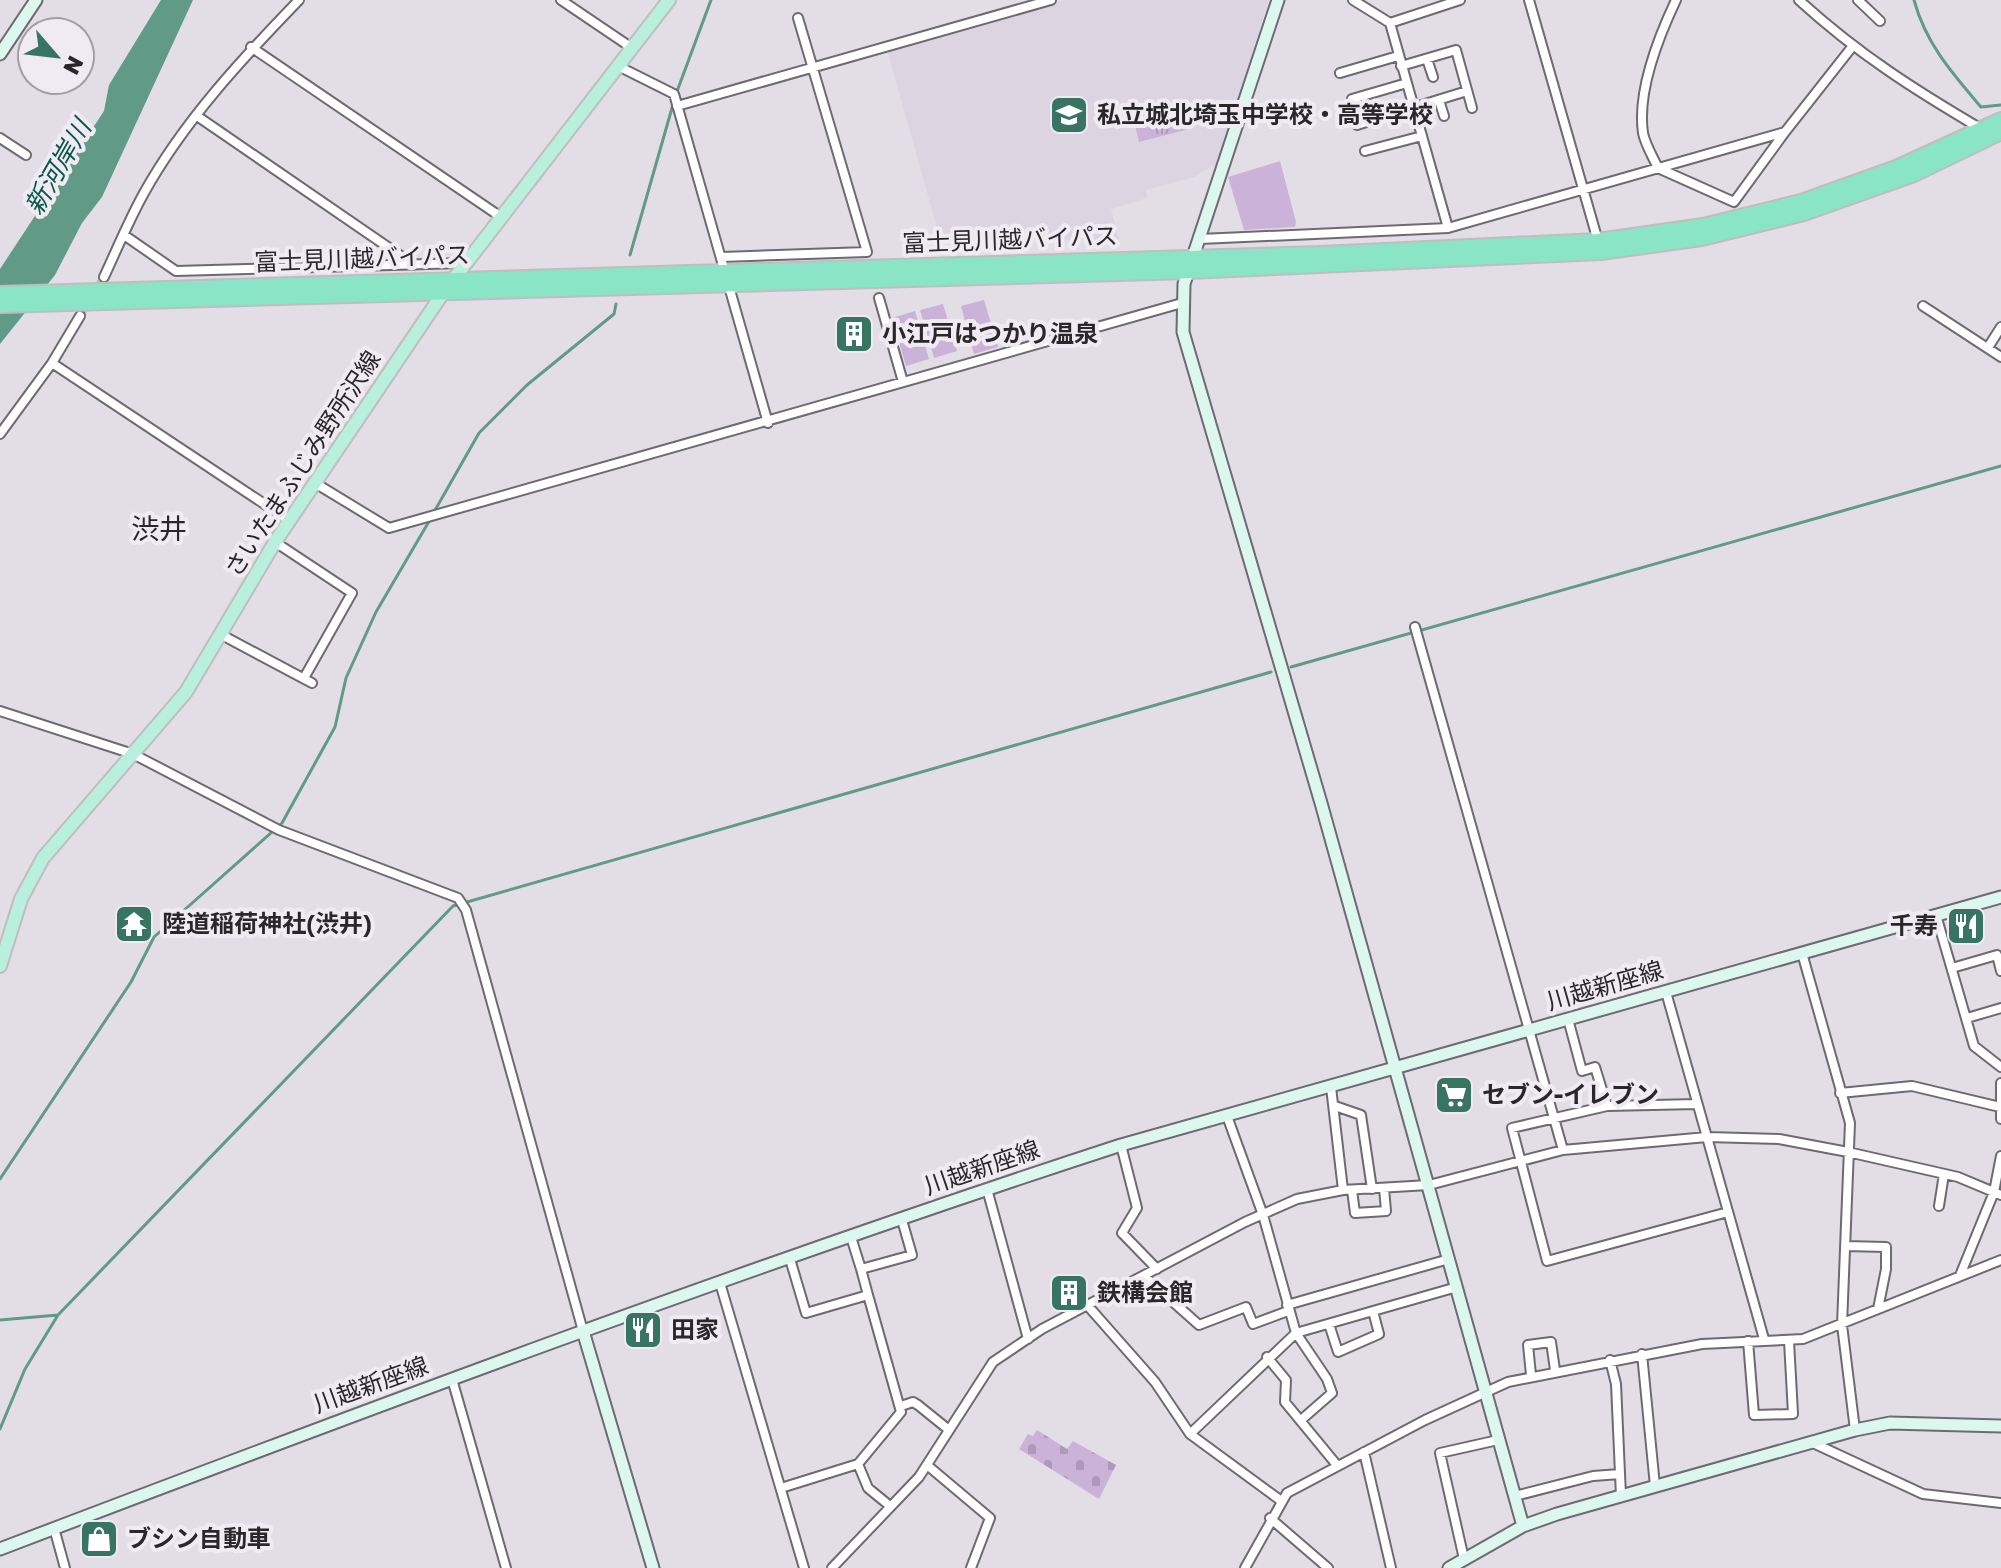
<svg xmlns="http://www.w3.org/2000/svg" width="2001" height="1568" viewBox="0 0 2001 1568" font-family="'Golos Text','Noto Sans JP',sans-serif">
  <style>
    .built { fill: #ddd4e2 }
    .grass { fill: url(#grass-tufts) }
    .cemetery { fill: url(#cemetery-stones) }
    .garden { fill: #cbb2d9 }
    .water { fill: #619a87 }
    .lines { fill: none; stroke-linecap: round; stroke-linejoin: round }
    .stream { stroke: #619a87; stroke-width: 3 }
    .street-tunnel { stroke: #beb9c0; stroke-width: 8; stroke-dasharray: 8 4; stroke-linecap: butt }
    .street-casing { stroke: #6e6a71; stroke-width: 12 }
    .secondary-casing { stroke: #6e6a71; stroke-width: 15 }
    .primary-casing { stroke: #bfbebf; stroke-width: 16 }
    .highway-casing { stroke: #bfbebf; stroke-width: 18 }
    .street { stroke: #fff; stroke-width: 8 }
    .secondary { stroke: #dcf7ee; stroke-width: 11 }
    .primary { stroke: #b8efdd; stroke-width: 12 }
    .highway { stroke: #89e5c6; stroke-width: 14 }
    .labels { text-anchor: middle; stroke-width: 8; stroke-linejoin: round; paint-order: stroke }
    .poi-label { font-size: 24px; font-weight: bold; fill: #29272a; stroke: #f0ebf3; text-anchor: start }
    .street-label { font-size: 24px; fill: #29272a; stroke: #f0ebf3 }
    .water-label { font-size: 26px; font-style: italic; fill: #085845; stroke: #f0ebf3 }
    .quarter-label { font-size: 28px; fill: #29272a; stroke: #f0ebf3 }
  </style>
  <defs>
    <pattern id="grass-tufts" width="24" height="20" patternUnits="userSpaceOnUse" patternTransform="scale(2)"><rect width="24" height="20" fill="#cbb2d9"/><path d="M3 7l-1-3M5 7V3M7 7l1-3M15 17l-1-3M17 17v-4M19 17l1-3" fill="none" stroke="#ae99ba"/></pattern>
    <pattern id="cemetery-stones" width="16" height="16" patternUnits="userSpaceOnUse" patternTransform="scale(2)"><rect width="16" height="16" fill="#cbb2d9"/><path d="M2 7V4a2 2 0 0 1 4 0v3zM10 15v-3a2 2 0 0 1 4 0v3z" fill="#ae99ba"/></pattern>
  </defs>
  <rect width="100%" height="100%" fill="#e3dee5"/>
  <!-- built -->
  <path class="built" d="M1063 0H1269L1217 164 1194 177 1146 190 1147 198 1111 209 1119 239 941 242 887 50Z"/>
  <!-- grass -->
  <path class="grass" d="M1178 105 1185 130 1139 142 1133 117Z"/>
  <!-- cemetery -->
  <path class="cemetery" d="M1037 1430 1067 1449 1073 1441 1116 1465 1099 1499 1019 1449 1028 1434 1033 1436Z"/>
  <!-- garden -->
  <path class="garden" d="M1280 161 1296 222 1295 227 1244 230 1228 177Z
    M984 300 998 347 974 354 961 306Z
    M943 304 957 351 934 358 920 310Z
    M915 311 929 359 906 366 892 318Z"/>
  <!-- water -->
  <path class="water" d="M161 0H193L102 197 82 223 55 275 0 344V269L104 111 109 85Z"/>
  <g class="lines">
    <!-- stream -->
    <path class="stream" d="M1914 0C1926 44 1952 73 1981 107L2001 105
      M676 94 711 0
      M630 255 674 101
      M434 512 479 433 527 385 614 314 616 304
      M1291 667 2001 466
      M0 1179 131 982 154 937 282 823 335 727 346 678 376 612 431 518
      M0 1320 58 1315
      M0 1429 25 1369 58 1315 453 906 1271 672"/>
    <!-- street-tunnel -->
    <path class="street-tunnel" d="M80 316 104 277"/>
    <defs>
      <path id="street" d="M561 0 632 48
        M1353 0 1390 23 1460 0
        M1529 0 1598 241
        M1676 0C1659 36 1637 92 1643 133 1645 144 1653 157 1658 168L1734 202 1785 132
        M1799 0C1858 54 1915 90 1983 130
        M1858 0 1880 21
        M1390 23 1448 228 1785 132 1852 47
        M251 47 501 217
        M1427 59 1433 77
        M618 66 674 94 768 423
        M1401 66 1456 50 1472 108
        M1340 73 1398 56
        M1352 99 1407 83
        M1439 100 1444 116
        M677 106 1051 0
        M197 116 414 265
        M1357 125 1467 91
        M0 138 26 155
        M1365 151 1422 136
        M124 235 176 271 465 263
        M1200 239 1448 228
        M722 257 867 252 798 18
        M104 277C117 249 129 220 144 193 184 121 242 59 299 0
        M879 298 903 382
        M1923 306 2001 357
        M1989 346 2001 327
        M52 363 290 521
        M0 434 52 363 80 316
        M315 483 389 528 1182 303
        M275 542 352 593 304 678
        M1415 627 1563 1150
        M220 634 312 683
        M0 711 133 754 279 830 458 898 466 910 583 1331
        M1936 915 1974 1046 2001 1067
        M1802 953 1850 1123 1842 1325 1855 1430
        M1952 968 1997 955 2001 971
        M1666 992 1764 1339
        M1967 1018 2001 1008
        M1568 1019 1582 1071 1595 1067 1607 1106
        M2001 1083V1119
        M1331 1087 1343 1190
        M1840 1093 1912 1086 2000 1107
        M1697 1104 1607 1106 1512 1128 1547 1261 1728 1212
        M1335 1106 1361 1115 1372 1189
        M1227 1116 1263 1215 1296 1333 1457 1287
        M1121 1145 1137 1208 1122 1233 1157 1269
        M987 1189 1028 1339
        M1352 1190 1355 1213 1386 1211 1384 1188
        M1939 1206 1944 1174
        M851 1237 861 1269
        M1845 1246 1886 1247V1269L1878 1309
        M790 1259 806 1313 868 1295 861 1269 912 1255 902 1220
        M1961 1273 1994 1192 2001 1156
        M1144 1276 1199 1325 1246 1307 1253 1324 1288 1311
        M720 1283 804 1568
        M1287 1305 1449 1259
        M1088 1306 1155 1382 1190 1434 1280 1500
        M1329 1324 1338 1352 1379 1334 1373 1311
        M1748 1341 1754 1415 1793 1414 1789 1341
        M1642 1354 1655 1486
        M1267 1357 1286 1380 1285 1402 1336 1464
        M1610 1360 1616 1384 1621 1496
        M1531 1375 1528 1345 1551 1342 1555 1370
        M452 1379 506 1568
        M901 1406 913 1402 918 1405 949 1430
        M1190 1434 1296 1333 1327 1379 1332 1393 1301 1420
        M1811 1442 1923 1494 2001 1503
        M1364 1452 1391 1568
        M858 1464 868 1488 890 1506
        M927 1465 990 1518 971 1568
        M781 1488 858 1464 901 1412 868 1295
        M1515 1496 1593 1476 1620 1474
        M1270 1518 1328 1568
        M54 1528 65 1568
        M1464 1559 1440 1453 1498 1440
        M832 1568 919 1477 993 1362 1042 1329 1245 1222 1297 1199 1343 1190 1429 1185 1563 1150 1707 1137 1779 1139 1848 1152 1958 1177 2001 1195
        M1245 1568 1287 1493 1425 1420 1508 1382 1702 1344 1803 1339 2001 1260"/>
      <path id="secondary" d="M1278 0 1184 284 1183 332 1321 803 1523 1526
        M0 54 36 0
        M583 1331 653 1568
        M0 1549C371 1408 743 1268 1121 1145L2001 897
        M1449 1568 1523 1526 1557 1514 1855 1430 1890 1423 2001 1426"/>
      <path id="primary" d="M0 966 21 899 43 858 186 692 275 542 443 293 669 0"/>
      <path id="highway" d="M0 294 1321 254 1598 241 1703 226 1801 202 1896 168 2001 120
        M0 305 1189 271 1601 252 1702 238 1804 213 1914 174 2001 132"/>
    </defs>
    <!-- street casing -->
    <use href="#street" class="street-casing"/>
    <!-- secondary casing -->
    <use href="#secondary" class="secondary-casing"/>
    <!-- primary casing -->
    <use href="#primary" class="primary-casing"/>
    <!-- highway casing -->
    <use href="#highway" class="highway-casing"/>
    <!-- street -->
    <use href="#street" class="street"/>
    <!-- secondary -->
    <use href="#secondary" class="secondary"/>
    <!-- primary -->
    <use href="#primary" class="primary"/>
    <!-- highway -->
    <use href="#highway" class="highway"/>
  </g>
  <!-- icons -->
  <defs>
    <symbol id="school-square" viewBox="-11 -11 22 22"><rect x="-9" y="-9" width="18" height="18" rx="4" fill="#377562" stroke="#f0ebf3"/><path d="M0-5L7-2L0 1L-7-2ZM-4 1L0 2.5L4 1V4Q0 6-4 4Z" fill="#fff"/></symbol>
    <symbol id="building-square" viewBox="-11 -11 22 22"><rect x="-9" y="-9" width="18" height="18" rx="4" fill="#377562" stroke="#f0ebf3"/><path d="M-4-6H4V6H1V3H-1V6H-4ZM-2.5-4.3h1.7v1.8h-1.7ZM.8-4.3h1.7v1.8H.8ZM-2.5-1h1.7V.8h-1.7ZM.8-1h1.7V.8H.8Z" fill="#fff"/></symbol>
    <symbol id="temple-square" viewBox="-11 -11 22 22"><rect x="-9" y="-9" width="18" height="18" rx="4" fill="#377562" stroke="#f0ebf3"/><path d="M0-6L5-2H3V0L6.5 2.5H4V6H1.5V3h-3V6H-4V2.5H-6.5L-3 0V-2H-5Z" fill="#fff"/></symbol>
    <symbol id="restaurant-square" viewBox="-11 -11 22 22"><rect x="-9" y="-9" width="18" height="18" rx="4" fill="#377562" stroke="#f0ebf3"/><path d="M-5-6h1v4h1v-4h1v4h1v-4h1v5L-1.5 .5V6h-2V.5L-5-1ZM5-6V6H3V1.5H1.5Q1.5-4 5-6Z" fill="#fff"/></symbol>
    <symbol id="supermarket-square" viewBox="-11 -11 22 22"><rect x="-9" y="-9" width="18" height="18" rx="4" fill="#377562" stroke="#f0ebf3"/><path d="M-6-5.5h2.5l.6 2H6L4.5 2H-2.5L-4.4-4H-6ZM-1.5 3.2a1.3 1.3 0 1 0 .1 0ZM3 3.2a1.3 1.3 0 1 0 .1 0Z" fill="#fff"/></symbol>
    <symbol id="shop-square" viewBox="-11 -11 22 22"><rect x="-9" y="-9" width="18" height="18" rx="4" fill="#377562" stroke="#f0ebf3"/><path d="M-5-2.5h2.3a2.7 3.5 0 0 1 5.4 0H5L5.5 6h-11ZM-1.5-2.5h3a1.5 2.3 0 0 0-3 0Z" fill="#fff"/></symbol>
  </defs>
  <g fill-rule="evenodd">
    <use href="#school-square" x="1047" y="93" width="44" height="44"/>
    <use href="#building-square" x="832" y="312" width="44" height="44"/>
    <use href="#temple-square" x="112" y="902" width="44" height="44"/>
    <use href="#restaurant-square" x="1944" y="904" width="44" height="44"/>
    <use href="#supermarket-square" x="1432" y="1073" width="44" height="44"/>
    <use href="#building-square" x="1047" y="1271" width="44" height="44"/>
    <use href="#restaurant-square" x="621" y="1308" width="44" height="44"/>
    <use href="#shop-square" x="77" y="1517" width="44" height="44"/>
  </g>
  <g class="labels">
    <!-- poi labels -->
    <g class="poi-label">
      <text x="1097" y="123">私立城北埼玉中学校・高等学校</text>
      <text x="882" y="342">小江戸はつかり温泉</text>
      <text x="162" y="932">陸道稲荷神社(渋井)</text>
      <text x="1938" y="934" text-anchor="end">千寿</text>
      <text x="1482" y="1103">セブン-イレブン</text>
      <text x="1097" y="1301">鉄構会館</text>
      <text x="671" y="1338">田家</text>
      <text x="127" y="1547">ブシン自動車</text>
    </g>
    <!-- street labels -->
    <g class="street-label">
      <text transform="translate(1010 240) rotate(-2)" y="8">富士見川越バイパス</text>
      <text transform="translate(362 259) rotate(-2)" y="8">富士見川越バイパス</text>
      <text transform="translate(303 464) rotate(-57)" y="8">さいたまふじみ野所沢線</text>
      <text transform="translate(1605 986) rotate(-16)" y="8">川越新座線</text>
      <text transform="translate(982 1168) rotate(-19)" y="8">川越新座線</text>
      <text transform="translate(371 1385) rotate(-20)" y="8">川越新座線</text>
    </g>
    <!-- water labels -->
    <g class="water-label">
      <text transform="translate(58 167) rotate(-60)" y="9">新河岸川</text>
    </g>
    <!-- quarter labels -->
    <g class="quarter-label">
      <text x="159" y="539">渋井</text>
    </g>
  </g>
  <!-- north arrow -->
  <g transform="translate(56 56) rotate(118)"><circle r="38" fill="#f0ebf3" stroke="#a09da3" stroke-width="2"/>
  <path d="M0-6L14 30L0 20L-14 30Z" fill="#377562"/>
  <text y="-12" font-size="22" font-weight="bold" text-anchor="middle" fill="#29272a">N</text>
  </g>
</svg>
